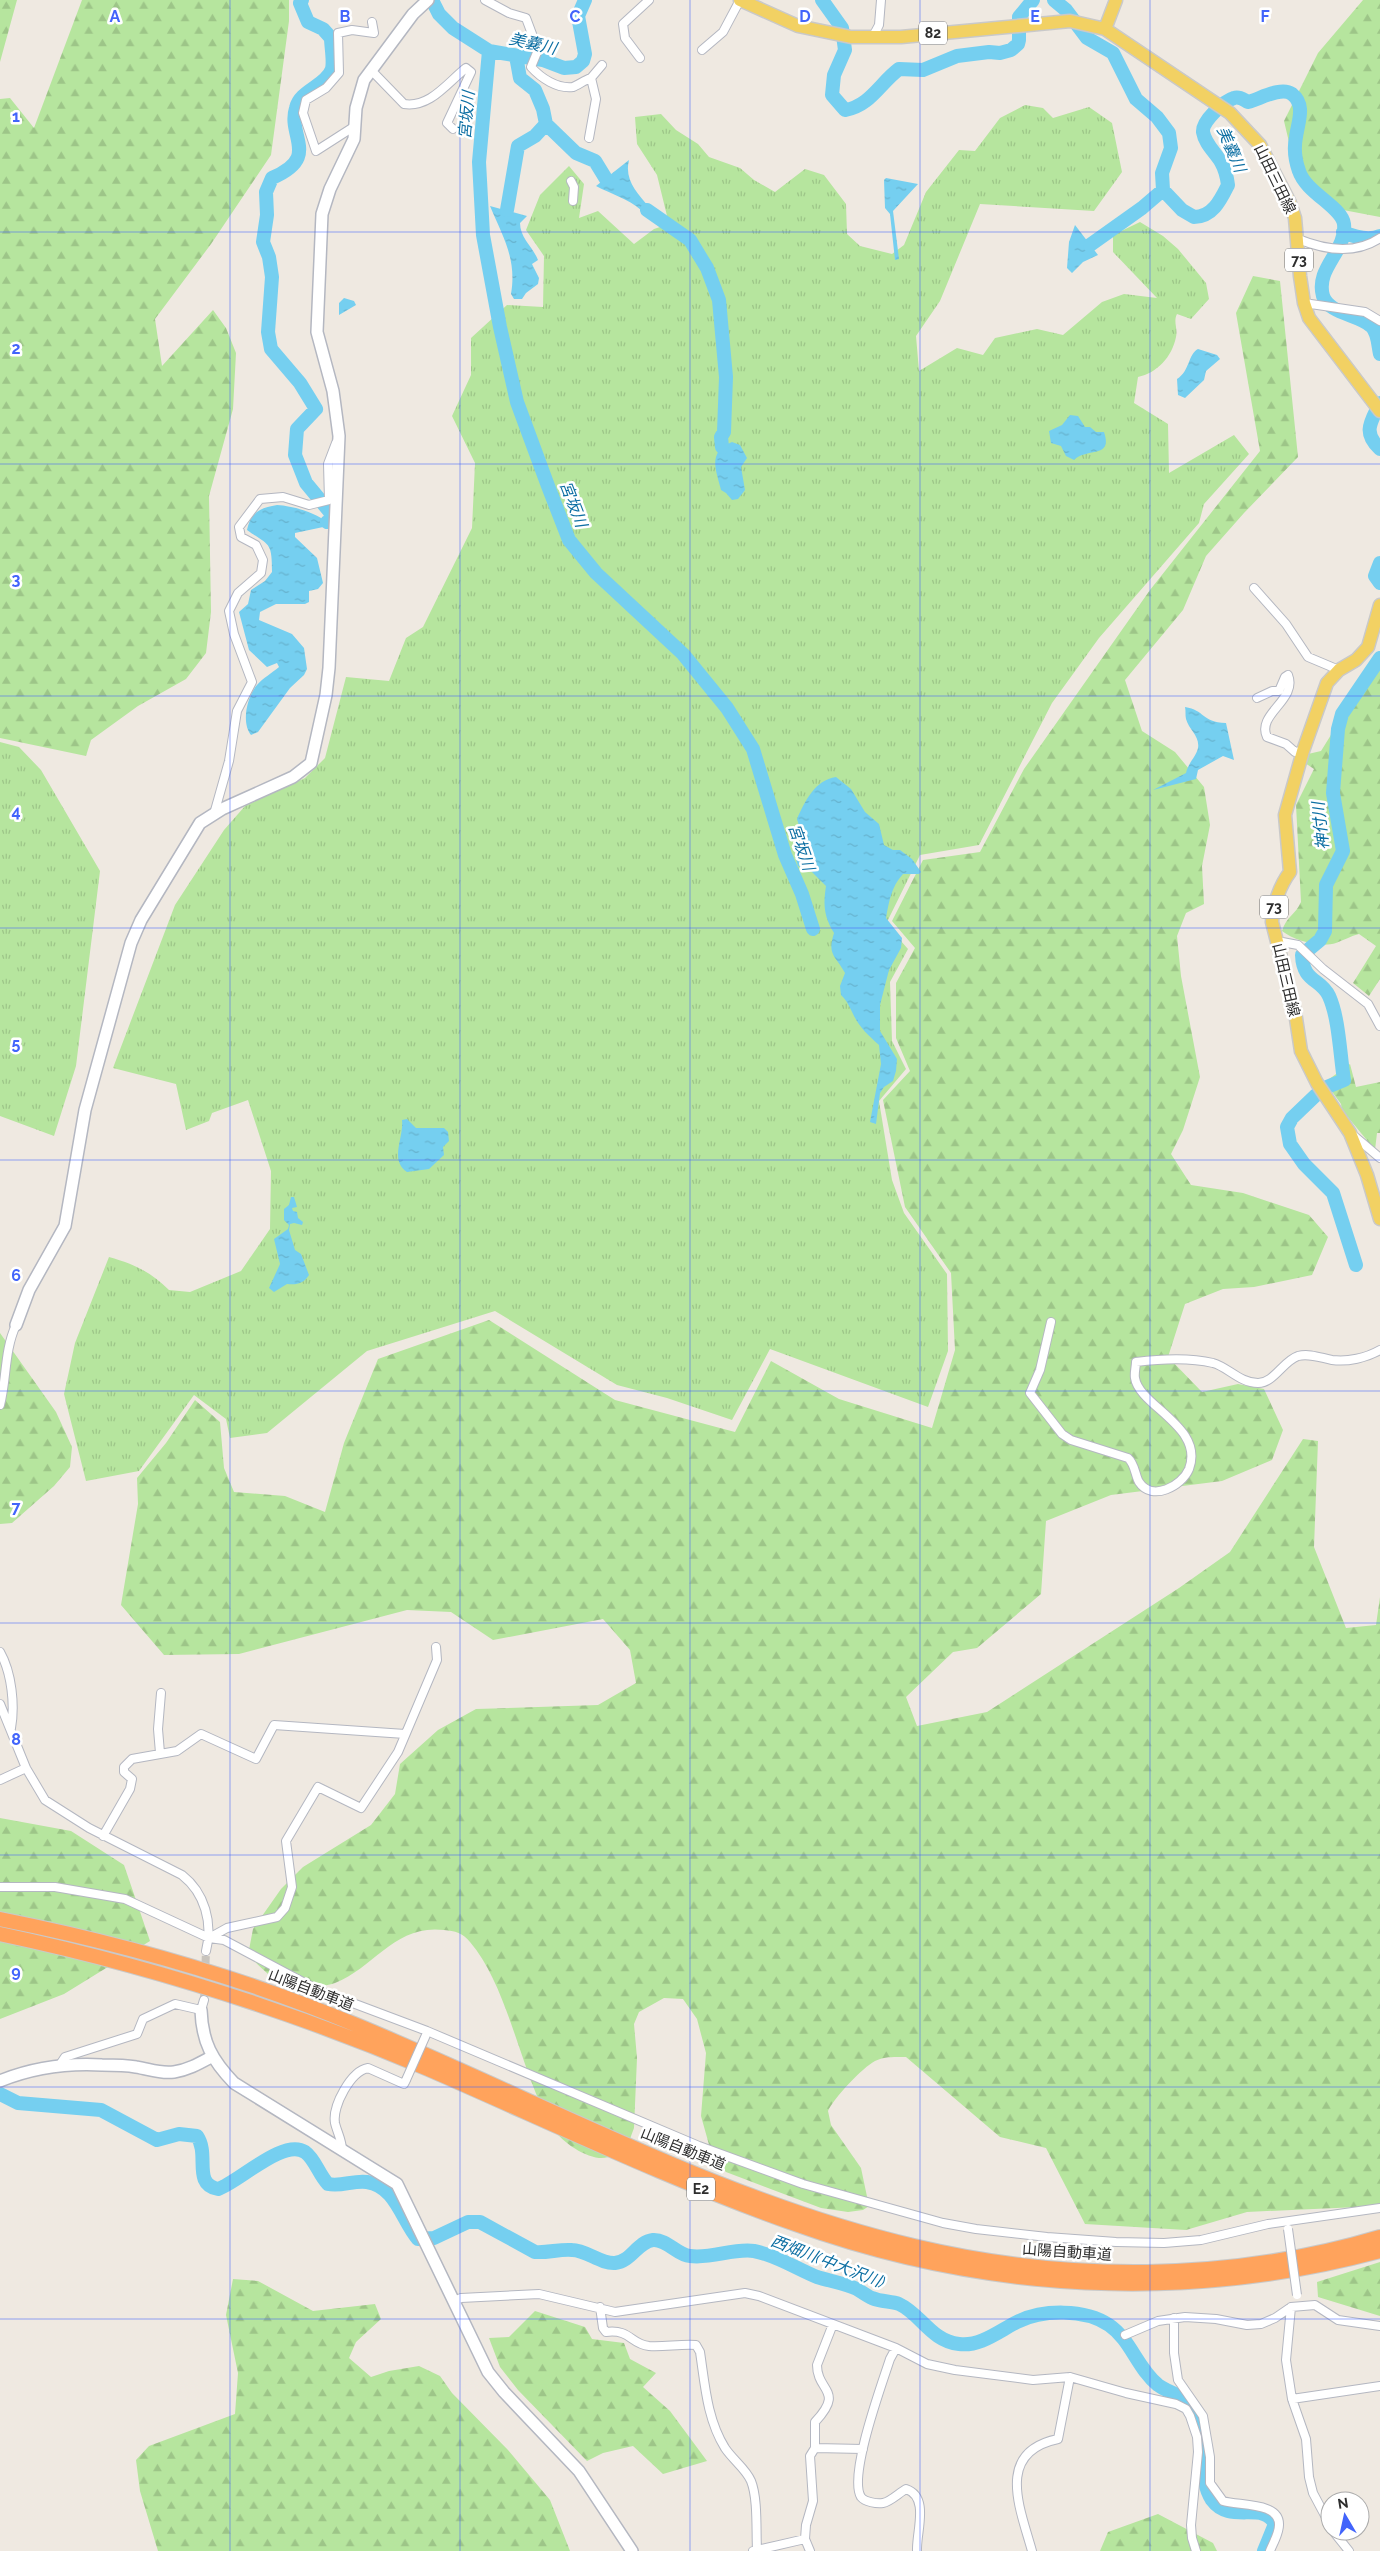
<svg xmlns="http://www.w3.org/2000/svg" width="1380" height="2551" viewBox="0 0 1380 2551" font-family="Raleway,'Noto Sans JP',sans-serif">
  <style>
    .grass { fill: url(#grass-tufts) }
    .forest { fill: url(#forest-firs) }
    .water { fill: url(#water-ripples) }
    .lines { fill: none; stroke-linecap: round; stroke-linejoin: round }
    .river { stroke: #75cff0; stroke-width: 14 }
    .street-tunnel { stroke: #c8c4bd; stroke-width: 8; stroke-dasharray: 8 4; stroke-linecap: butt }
    .street-casing { stroke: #b4b7c1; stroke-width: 10 }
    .secondary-casing { stroke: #b4b7c1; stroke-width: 14 }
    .primary-casing { stroke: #c9c9c9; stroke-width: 15 }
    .highway-casing { stroke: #c9c9c9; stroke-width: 16 }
    .street { stroke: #fff; stroke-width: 8 }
    .secondary { stroke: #fff; stroke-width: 11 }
    .primary { stroke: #f2d163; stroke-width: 12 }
    .highway { stroke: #ffa35c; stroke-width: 14 }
    .street-bridge-casing { stroke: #b4b7c1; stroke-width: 10; stroke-linecap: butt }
    .street-bridge { stroke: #fff; stroke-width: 8 }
    .grid { fill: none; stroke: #4264fb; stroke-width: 1; stroke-opacity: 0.55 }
    .labels { text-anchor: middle; stroke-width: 5; stroke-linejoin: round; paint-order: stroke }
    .shield { fill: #fff; stroke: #6d6d6d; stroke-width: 1 }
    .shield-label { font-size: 14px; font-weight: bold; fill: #2e2e2e }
    .street-label { font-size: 15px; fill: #2e2e2e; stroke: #fff }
    .water-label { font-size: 16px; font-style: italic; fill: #0d6fa3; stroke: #fff }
    .grid-label { font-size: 16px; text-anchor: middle; font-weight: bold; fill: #4264fb; stroke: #fff; stroke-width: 5; stroke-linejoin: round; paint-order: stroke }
  </style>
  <defs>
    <pattern id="grass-tufts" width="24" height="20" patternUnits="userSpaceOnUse" patternTransform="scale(1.25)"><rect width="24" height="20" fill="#b6e59e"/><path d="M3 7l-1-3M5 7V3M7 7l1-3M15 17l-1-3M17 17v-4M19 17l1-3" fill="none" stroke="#9dc588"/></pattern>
    <pattern id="forest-firs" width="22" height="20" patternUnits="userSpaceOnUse" patternTransform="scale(1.25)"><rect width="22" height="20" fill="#b6e59e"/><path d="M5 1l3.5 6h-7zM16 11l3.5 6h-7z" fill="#9dc588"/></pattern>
    <pattern id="water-ripples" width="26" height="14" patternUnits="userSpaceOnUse" patternTransform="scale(1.25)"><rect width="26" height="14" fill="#75cff0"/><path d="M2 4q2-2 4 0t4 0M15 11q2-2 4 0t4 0" fill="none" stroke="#66b2ce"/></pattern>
  </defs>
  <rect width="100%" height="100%" fill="#efe9e1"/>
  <!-- grass -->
  <path class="grass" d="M1025 105 1043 108 1053 118 1089 107 1112 123 1122 172 1094 211 980 204 940 301 916 336 919 371 957 348 983 355 995 338 1037 329 1063 335 1102 302 1124 294 1157 298 1113 252V235L1140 222 1163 236 1178 249 1206 283 1209 299 1191 319 1177 314C1173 322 1178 328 1176 337 1172 357 1157 373 1138 377L1134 403 1168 424 1169 473 1234 435 1249 454 1204 504 1199 523 1099 638 1052 703 979 845 920 855 886 924 908 949 890 982 892 1041 906 1069 879 1101 892 1180 904 1213 947 1274 948 1351 928 1407 770 1349 732 1420 667 1398 617 1385 495 1311 367 1351 267 1433 230 1438 226 1419 194 1395 139 1471 86 1481 64 1394 75 1343 109 1257C134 1264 151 1272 169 1290L190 1292 241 1271 270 1229 271 1171 248 1100 212 1113 209 1121 186 1130 176 1084 113 1068 175 905 224 830 245 806 305 778 325 758 346 677 389 681 406 638 423 627 472 528 475 463 452 416 471 375V338L507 305 543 307 544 256 526 230 540 195 569 166 584 184 579 218 598 211 634 244 654 229 669 224 657 175 637 144 635 117 661 114 676 130 698 144 709 157 740 168 754 180 775 192 805 169 824 175 846 204 847 234 860 246 892 254 904 245 926 192 959 150 975 151 1000 118Z
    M0 742 19 747 41 770 100 871 76 1066 54 1136 0 1116Z"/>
  <!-- forest -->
  <path class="forest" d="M0 0H17L0 62Z
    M82 0H289V21L271 155 211 244 155 319 162 366 213 310 226 328 236 353 233 409 209 496 211 612 206 653 186 679 138 706 91 740 86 756 0 738V99L10 98 34 128Z
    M1363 0H1380V217L1338 209 1297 176 1284 121 1318 53Z
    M1253 276 1280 281 1298 457 1244 513 1206 556 1183 610 1125 680 1142 731 1175 752 1204 787 1210 825 1202 866 1204 904 1186 913 1177 936 1181 976 1200 1077 1183 1130 1171 1154 1191 1185 1243 1193 1309 1215 1328 1237 1312 1275 1254 1287 1223 1289 1185 1304 1168 1357 1202 1392 1238 1384 1264 1389 1283 1430 1272 1460 1222 1481 1111 1495 1046 1521 1041 1594 977 1648 953 1652 906 1697 917 1726 987 1712 1179 1588 1230 1552 1303 1439 1318 1441 1314 1547 1346 1628 1376 1625 1380 1597V2206L1247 2212 1186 2230 1085 2224 1046 2148 1000 2137 906 2057C896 2057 884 2056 875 2061 863 2067 833 2099 828 2111L831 2125 861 2168 869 2206 863 2210 848 2212 821 2208 726 2172 713 2159 701 2116 706 2053 697 2019 683 1999 664 1998 639 2012 634 2024 637 2058 634 2128 627 2147C619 2152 610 2159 599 2158 582 2156 559 2140 551 2125 520 2071 509 1988 470 1942 463 1933 455 1931 444 1930 395 1924 375 1967 335 1983 323 1987 299 1989 287 1985 271 1980 260 1966 248 1955L253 1929 281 1889 303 1867 371 1825 395 1794 400 1764 438 1730 476 1709 598 1705 636 1683 630 1650 603 1619 493 1640 451 1612 407 1610 239 1654 164 1655 121 1605 138 1504 137 1478 166 1443 195 1400 220 1422 224 1468 234 1492 285 1496 325 1512 344 1443 378 1359 489 1320 615 1400 735 1432 771 1361 839 1399 932 1428 955 1350 951 1273 905 1207 883 1100 910 1071 896 1038V983L915 948 892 921 923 860 980 852 1024 769 1150 590 1260 451 1236 313Z
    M1380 656V979L1369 996 1353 983 1376 946 1359 934C1351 936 1344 940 1336 943 1321 948 1295 941 1282 931 1286 917 1296 914 1301 902L1296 805 1314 769 1305 763 1308 754 1321 751Z
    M1350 1064 1356 1087 1380 1082V1133H1377L1375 1150 1342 1110 1341 1104 1325 1082Z
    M0 1333 56 1412 72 1447 70 1467 54 1486 12 1523 0 1524Z
    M0 1818 71 1831 124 1865 150 1941 64 1994 0 2019Z
    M1380 2262V2316L1318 2297 1317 2282Z
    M233 2279 258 2281 313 2311 375 2304 381 2319 356 2342 349 2358 371 2377 389 2371 419 2366 440 2376 452 2393 508 2450 550 2500 570 2551H158L140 2491 136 2460 149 2446 235 2414 238 2373 226 2315Z
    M535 2311 585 2327 592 2339 624 2343 630 2359 656 2373 643 2387 670 2411 707 2461 663 2474 633 2446 603 2453 587 2461 518 2390 500 2367 489 2338 509 2337Z
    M1158 2514 1213 2543 1217 2551H1100L1108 2532Z"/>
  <!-- water -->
  <path class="water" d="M629 160C624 180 637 193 649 207L647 210H641C629 199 611 194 596 186Z
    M886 178 918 184 893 211 899 259 895 260 890 214 885 208 884 180Z
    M490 206 527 216 520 223C520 238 533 247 538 260L532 264 539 278 538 284 526 293 522 299H514L511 294C517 259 503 237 490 206Z
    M1075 225 1098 255 1083 262 1072 273 1067 268 1069 242Z
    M344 298 354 301 356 305 339 315V303Z
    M1198 349 1217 355 1220 359 1206 371 1204 380 1185 398 1178 395 1177 379C1190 371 1188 354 1198 349Z
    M1070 415 1078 416 1085 427H1090L1096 432H1104C1113 459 1088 447 1074 460L1066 456 1061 446 1051 443 1049 431 1062 425Z
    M732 442 740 445 747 458 741 467 745 490 738 499 732 500 726 493 721 490C716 470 707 452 732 442Z
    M277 505C293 506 314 512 327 522L328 526 295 533V537L317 558 323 583 318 589 309 591V602L305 604H276L260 612 259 620 292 634 304 648 307 669 304 675 290 688 258 732 251 735C241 723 247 696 257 685 263 678 272 673 279 667L277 663 267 667 249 650 239 612 248 604 251 590 265 581 272 572C272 541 269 546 247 530 251 512 260 508 277 505Z
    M1185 707C1205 710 1201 722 1226 723L1234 760 1223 756 1198 770 1196 779 1153 790 1186 773C1188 763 1196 757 1198 748 1200 736 1189 730 1186 719 1185 715 1186 711 1185 707Z
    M836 777 851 789 865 812 879 824 884 845 893 850H900L912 859 921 872 919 874H903C891 887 889 902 886 918L902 938 901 948 889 970 880 1005V1031L897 1059 896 1071 893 1081 884 1087 880 1093 876 1124 870 1122 881 1064 879 1045C869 1036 860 1028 854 1016 850 1008 848 1002 841 995L840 986 845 973C835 955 827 955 834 933 824 916 823 906 826 886L812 872 798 866 795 856C803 842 802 834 797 819 805 801 815 780 836 777Z
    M407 1119 416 1128H444L448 1132 449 1141 443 1147 444 1155 429 1169 407 1172C389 1160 404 1138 402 1120Z
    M291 1197H294L297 1207 292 1208 293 1211 297 1212 298 1218 303 1222 302 1225 294 1223 290 1224 289 1230 295 1250 301 1254 309 1275C303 1284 297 1285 287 1284L274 1292 269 1288 280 1264 274 1239 288 1229 289 1225 284 1220V1209L289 1205Z"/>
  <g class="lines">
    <!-- river -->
    <path class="river" d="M302 0 300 3 308 22 323 29 331 38C331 46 334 61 332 69 326 86 300 90 296 108 287 137 321 157 272 178L266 192 267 215 263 242 269 257 272 277 268 332 271 349 300 383 316 409 297 429 295 455 306 483 330 512 332 520 327 522
      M432 0 439 14 453 28 489 51 543 60 564 68 576 67 583 61 585 54 578 16 585 0
      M822 0 842 28 845 50 834 75 832 95 845 110C870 106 880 83 899 69L923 70 957 56 989 52 1000 53 1011 50 1018 44 1019 40V17L1033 0
      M1054 0 1066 10 1087 38 1113 53 1136 99 1157 117 1169 133 1171 148 1162 173 1163 190 1182 210 1194 217C1213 217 1221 199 1228 185 1227 177 1225 169 1221 162 1215 152 1205 144 1203 132 1202 121 1224 101 1234 98 1239 96 1244 100 1248 102 1260 99 1281 86 1292 94 1306 105 1298 122 1296 137 1294 147 1295 160 1299 171 1306 193 1342 207 1344 224 1347 251 1315 268 1323 296 1329 314 1358 314 1371 326 1378 332 1378 345 1380 354
      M489 51 479 162 483 235 500 327 517 402 548 486 569 540 596 573 683 654 727 708 753 749 785 855 802 894 813 929
      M516 56 520 78 535 90 543 109 546 124 576 153 595 161 606 179
      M507 210 518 146 535 136 546 124
      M647 210 690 240 707 268 719 300 726 377 724 432 721 437 722 447
      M1343 232C1355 237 1368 241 1380 236
      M1090 245 1142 208 1163 190
      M1380 403C1371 422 1362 432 1380 449
      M1380 563 1375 576 1380 583
      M1327 1087 1344 1080C1340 1055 1339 1018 1329 996 1321 978 1303 983 1302 955L1320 940 1325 931 1326 885 1343 851 1333 793 1338 729 1342 714 1380 658
      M1316 1095 1292 1118 1287 1127 1290 1144 1304 1164 1333 1193 1356 1265
      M0 2094 18 2103 101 2110 157 2140 179 2134 197 2136C210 2155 192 2184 218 2189 239 2182 283 2138 305 2152 315 2159 319 2175 328 2184 341 2187 354 2180 367 2182 396 2186 402 2221 418 2239L434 2238 468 2222H480L535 2252C548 2253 559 2249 572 2250 586 2250 601 2264 615 2263 632 2261 637 2242 653 2240 667 2239 677 2255 690 2256 712 2259 733 2248 754 2251 776 2255 797 2269 817 2277 830 2281 844 2283 857 2289 862 2292 867 2296 872 2298 881 2302 891 2301 899 2304 921 2314 931 2341 959 2344 980 2347 999 2331 1017 2322 1043 2309 1085 2309 1109 2325 1131 2340 1137 2368 1158 2385 1170 2394 1187 2395 1193 2412 1198 2423 1202 2439 1204 2451 1205 2468 1202 2485 1212 2500 1230 2525 1263 2500 1275 2524L1264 2551"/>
    <!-- street-tunnel -->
    <path class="street-tunnel" d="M204 2000 206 1951"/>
    <defs>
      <path id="street" d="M485 0 509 13 526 18 538 50 531 67C541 78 557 89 573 87 578 85 585 80 591 78L596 99 589 138
        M872 38 879 25 881 0
        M702 50 723 32 740 0
        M640 58 625 38 623 24 649 0
        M371 70 404 104C430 108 447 83 466 68L471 72 447 123 453 129
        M591 78 602 65
        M355 126 316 151 303 113 306 100 326 88 339 73 338 33 352 30 374 33 372 22
        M571 181 574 187 573 201
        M1298 239C1325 250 1355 255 1380 238
        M1304 303 1365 312 1380 321
        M1254 588 1286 624 1308 657 1339 670
        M1257 698 1272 691H1279L1285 677 1288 675C1298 700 1256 714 1267 737L1286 744 1295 752 1303 751
        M214 814 229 761 237 711 252 682 234 634 229 611 238 593 261 573 263 560 256 545 241 537 239 527 260 499 283 497 309 505 329 500 328 464 336 443
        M1277 941 1298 945 1323 969 1368 1004 1380 1026
        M1353 1135 1380 1158
        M1051 1322 1040 1370 1030 1393 1062 1434 1071 1440 1128 1458C1135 1464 1135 1475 1139 1482 1152 1502 1182 1486 1189 1469 1205 1427 1139 1406 1135 1378 1134 1373 1136 1367 1136 1362 1160 1359 1188 1357 1213 1363 1228 1367 1240 1383 1258 1383 1274 1383 1283 1361 1298 1356 1310 1353 1321 1358 1332 1360 1348 1362 1366 1358 1380 1350
        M0 1405C7 1378 4 1351 16 1325
        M0 1652C12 1673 15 1706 11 1728
        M0 1704 26 1768 45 1800 89 1828 182 1875C205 1893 213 1923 206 1951
        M160 1753 158 1729 161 1693
        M0 1780 26 1768
        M103 1836 130 1789 132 1779 124 1772V1767L132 1759 177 1751 201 1734 256 1759 274 1725 405 1734
        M0 1887H55L125 1899 209 1938 224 1940 318 1990 427 2031 699 2146 803 2184 943 2223 976 2229 1047 2237 1116 2242 1164 2243 1201 2240 1268 2224 1380 2208
        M209 1938 227 1928 277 1917 285 1908 292 1887 286 1841 318 1787 361 1808 398 1752 437 1660 436 1647
        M59 2066 65 2057 137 2034 143 2019 175 2004 201 2010 204 2000
        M342 2150C342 2140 337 2132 335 2123 332 2106 351 2071 368 2068L404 2084 406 2080
        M454 2301 461 2298 539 2294 615 2312 745 2293 759 2296 896 2348 927 2364 955 2370 1033 2380 1070 2377 1126 2393 1176 2404 1186 2409 1190 2416 1197 2437 1198 2452 1191 2525 1192 2538 1196 2551
        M600 2307 603 2328 606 2332C631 2329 630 2344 649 2346 664 2347 680 2344 696 2345L700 2352C705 2385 707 2419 725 2448 733 2460 746 2469 751 2481 758 2498 756 2531 757 2550
        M1291 2307 1286 2360 1292 2399 1306 2439 1309 2477 1313 2493 1330 2525
        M1174 2318V2353L1178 2380 1203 2416 1210 2457V2483L1223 2501C1239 2506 1280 2502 1279 2525 1279 2534 1273 2543 1270 2551
        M1125 2335 1158 2321 1185 2317 1216 2319 1247 2325 1261 2324 1275 2318 1291 2307 1315 2305 1338 2320 1380 2326
        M896 2348 890 2359C882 2384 848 2476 861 2497 865 2502 877 2504 883 2503 890 2502 899 2493 906 2489 930 2497 916 2532 917 2551
        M1292 2399 1380 2386
        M815 2448 863 2449
        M1333 2531 1349 2551
        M753 2551 805 2539
        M810 2551 805 2539 806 2525 813 2501 810 2456 815 2448V2422C845 2390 817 2392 817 2365L833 2324
        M1032 2551C1020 2508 995 2452 1058 2439L1070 2377"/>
      <path id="secondary" d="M16 1325 29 1290 65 1226 85 1110 131 943 141 920 200 823 222 809 293 777 311 763 326 695 329 668 339 436 333 391 317 332 322 214 330 189 354 139 356 108 364 80 413 14 428 0
        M201 2010C202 2042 212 2060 234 2083L397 2184 488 2372 504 2392 579 2471 632 2551
        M0 2081C32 2068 67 2063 102 2065 113 2065 125 2065 136 2067 149 2069 160 2074 174 2072 188 2070 200 2063 213 2056"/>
      <path id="primary" d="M740 0 798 26 851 37H901L1070 21 1105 29 1230 113 1260 145 1290 203 1295 218 1300 276 1304 303 1309 318 1380 411
        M1105 29 1116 0
        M1380 605 1368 647 1356 660 1339 670 1327 683 1303 751 1285 815 1290 872C1280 885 1273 905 1272 922L1295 1012 1301 1051 1317 1083 1350 1133 1367 1175 1380 1219"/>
      <path id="highway" d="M0 1919C121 1943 241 1977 354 2024 539 2100 718 2200 914 2246 1066 2282 1229 2282 1380 2237
        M0 1934C147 1965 289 2010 428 2069 550 2122 670 2180 795 2224 984 2292 1186 2303 1380 2251"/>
    </defs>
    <!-- street casing -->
    <use href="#street" class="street-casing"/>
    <!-- secondary casing -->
    <use href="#secondary" class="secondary-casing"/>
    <!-- primary casing -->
    <use href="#primary" class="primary-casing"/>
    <!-- highway casing -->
    <use href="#highway" class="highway-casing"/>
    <!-- street -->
    <use href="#street" class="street"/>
    <!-- secondary -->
    <use href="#secondary" class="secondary"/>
    <!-- primary -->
    <use href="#primary" class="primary"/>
    <!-- highway -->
    <use href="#highway" class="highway"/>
    <defs>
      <path id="street-bridge" d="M406 2080 426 2035
        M1288 2229 1297 2295"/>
    </defs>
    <!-- street-bridge casing -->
    <use href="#street-bridge" class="street-bridge-casing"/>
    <!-- street-bridge -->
    <use href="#street-bridge" class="street-bridge"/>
  </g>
  <!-- grid -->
  <path class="grid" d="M230 0V2551M460 0V2551M690 0V2551M920 0V2551M1150 0V2551M0 232H1380M0 464H1380M0 696H1380M0 928H1380M0 1160H1380M0 1391H1380M0 1623H1380M0 1855H1380M0 2087H1380M0 2319H1380"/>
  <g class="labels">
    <!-- shield labels -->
    <g class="shield">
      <rect x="919" y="21.5" width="28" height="23" rx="4"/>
      <rect x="1285" y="248.5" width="28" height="23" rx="4"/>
      <rect x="1260" y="895.5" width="28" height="23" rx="4"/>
      <rect x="687" y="2177.5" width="28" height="23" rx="4"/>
    </g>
    <g class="shield-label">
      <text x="933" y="38">82</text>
      <text x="1299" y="265">73</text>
      <text x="1274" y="912">73</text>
      <text x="701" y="2194">E2</text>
    </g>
    <!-- street labels -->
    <g class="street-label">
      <text transform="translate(1275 179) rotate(64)" y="5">山田三田線</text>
      <text transform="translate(1286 980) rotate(77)" y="5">山田三田線</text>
      <text transform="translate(311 1990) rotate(21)" y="5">山陽自動車道</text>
      <text transform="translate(683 2149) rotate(22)" y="5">山陽自動車道</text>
      <text transform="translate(1067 2252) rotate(4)" y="5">山陽自動車道</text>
    </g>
    <!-- water labels -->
    <g class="water-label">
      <text transform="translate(533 43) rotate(13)" y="6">美嚢川</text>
      <text transform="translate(466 115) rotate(-85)" y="6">宮坂川</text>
      <text transform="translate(1232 149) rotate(67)" y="6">美嚢川</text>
      <text transform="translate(574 504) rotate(69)" y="6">宮坂川</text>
      <text transform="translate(1320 826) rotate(-96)" y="6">神付川</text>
      <text transform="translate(802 847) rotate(71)" y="6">宮坂川</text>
      <text transform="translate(828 2261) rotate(21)" y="6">西畑川(中大沢川)</text>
    </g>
  </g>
  <g class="grid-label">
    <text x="115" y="22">A</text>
    <text x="345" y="22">B</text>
    <text x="575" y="22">C</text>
    <text x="805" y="22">D</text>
    <text x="1035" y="22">E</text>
    <text x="1265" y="22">F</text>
    <text x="16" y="122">1</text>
    <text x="16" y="354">2</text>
    <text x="16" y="585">3</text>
    <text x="16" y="817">4</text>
    <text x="16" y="1049">5</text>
    <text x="16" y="1281">6</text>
    <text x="16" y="1513">7</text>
    <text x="16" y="1745">8</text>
    <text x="16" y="1977">9</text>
  </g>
  <!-- north arrow -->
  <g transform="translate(1345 2516) rotate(351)"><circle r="24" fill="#ffffff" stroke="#ababab"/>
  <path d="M0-4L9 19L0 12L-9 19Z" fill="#4264fb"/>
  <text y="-8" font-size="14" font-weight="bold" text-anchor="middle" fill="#2e2e2e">N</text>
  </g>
</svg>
